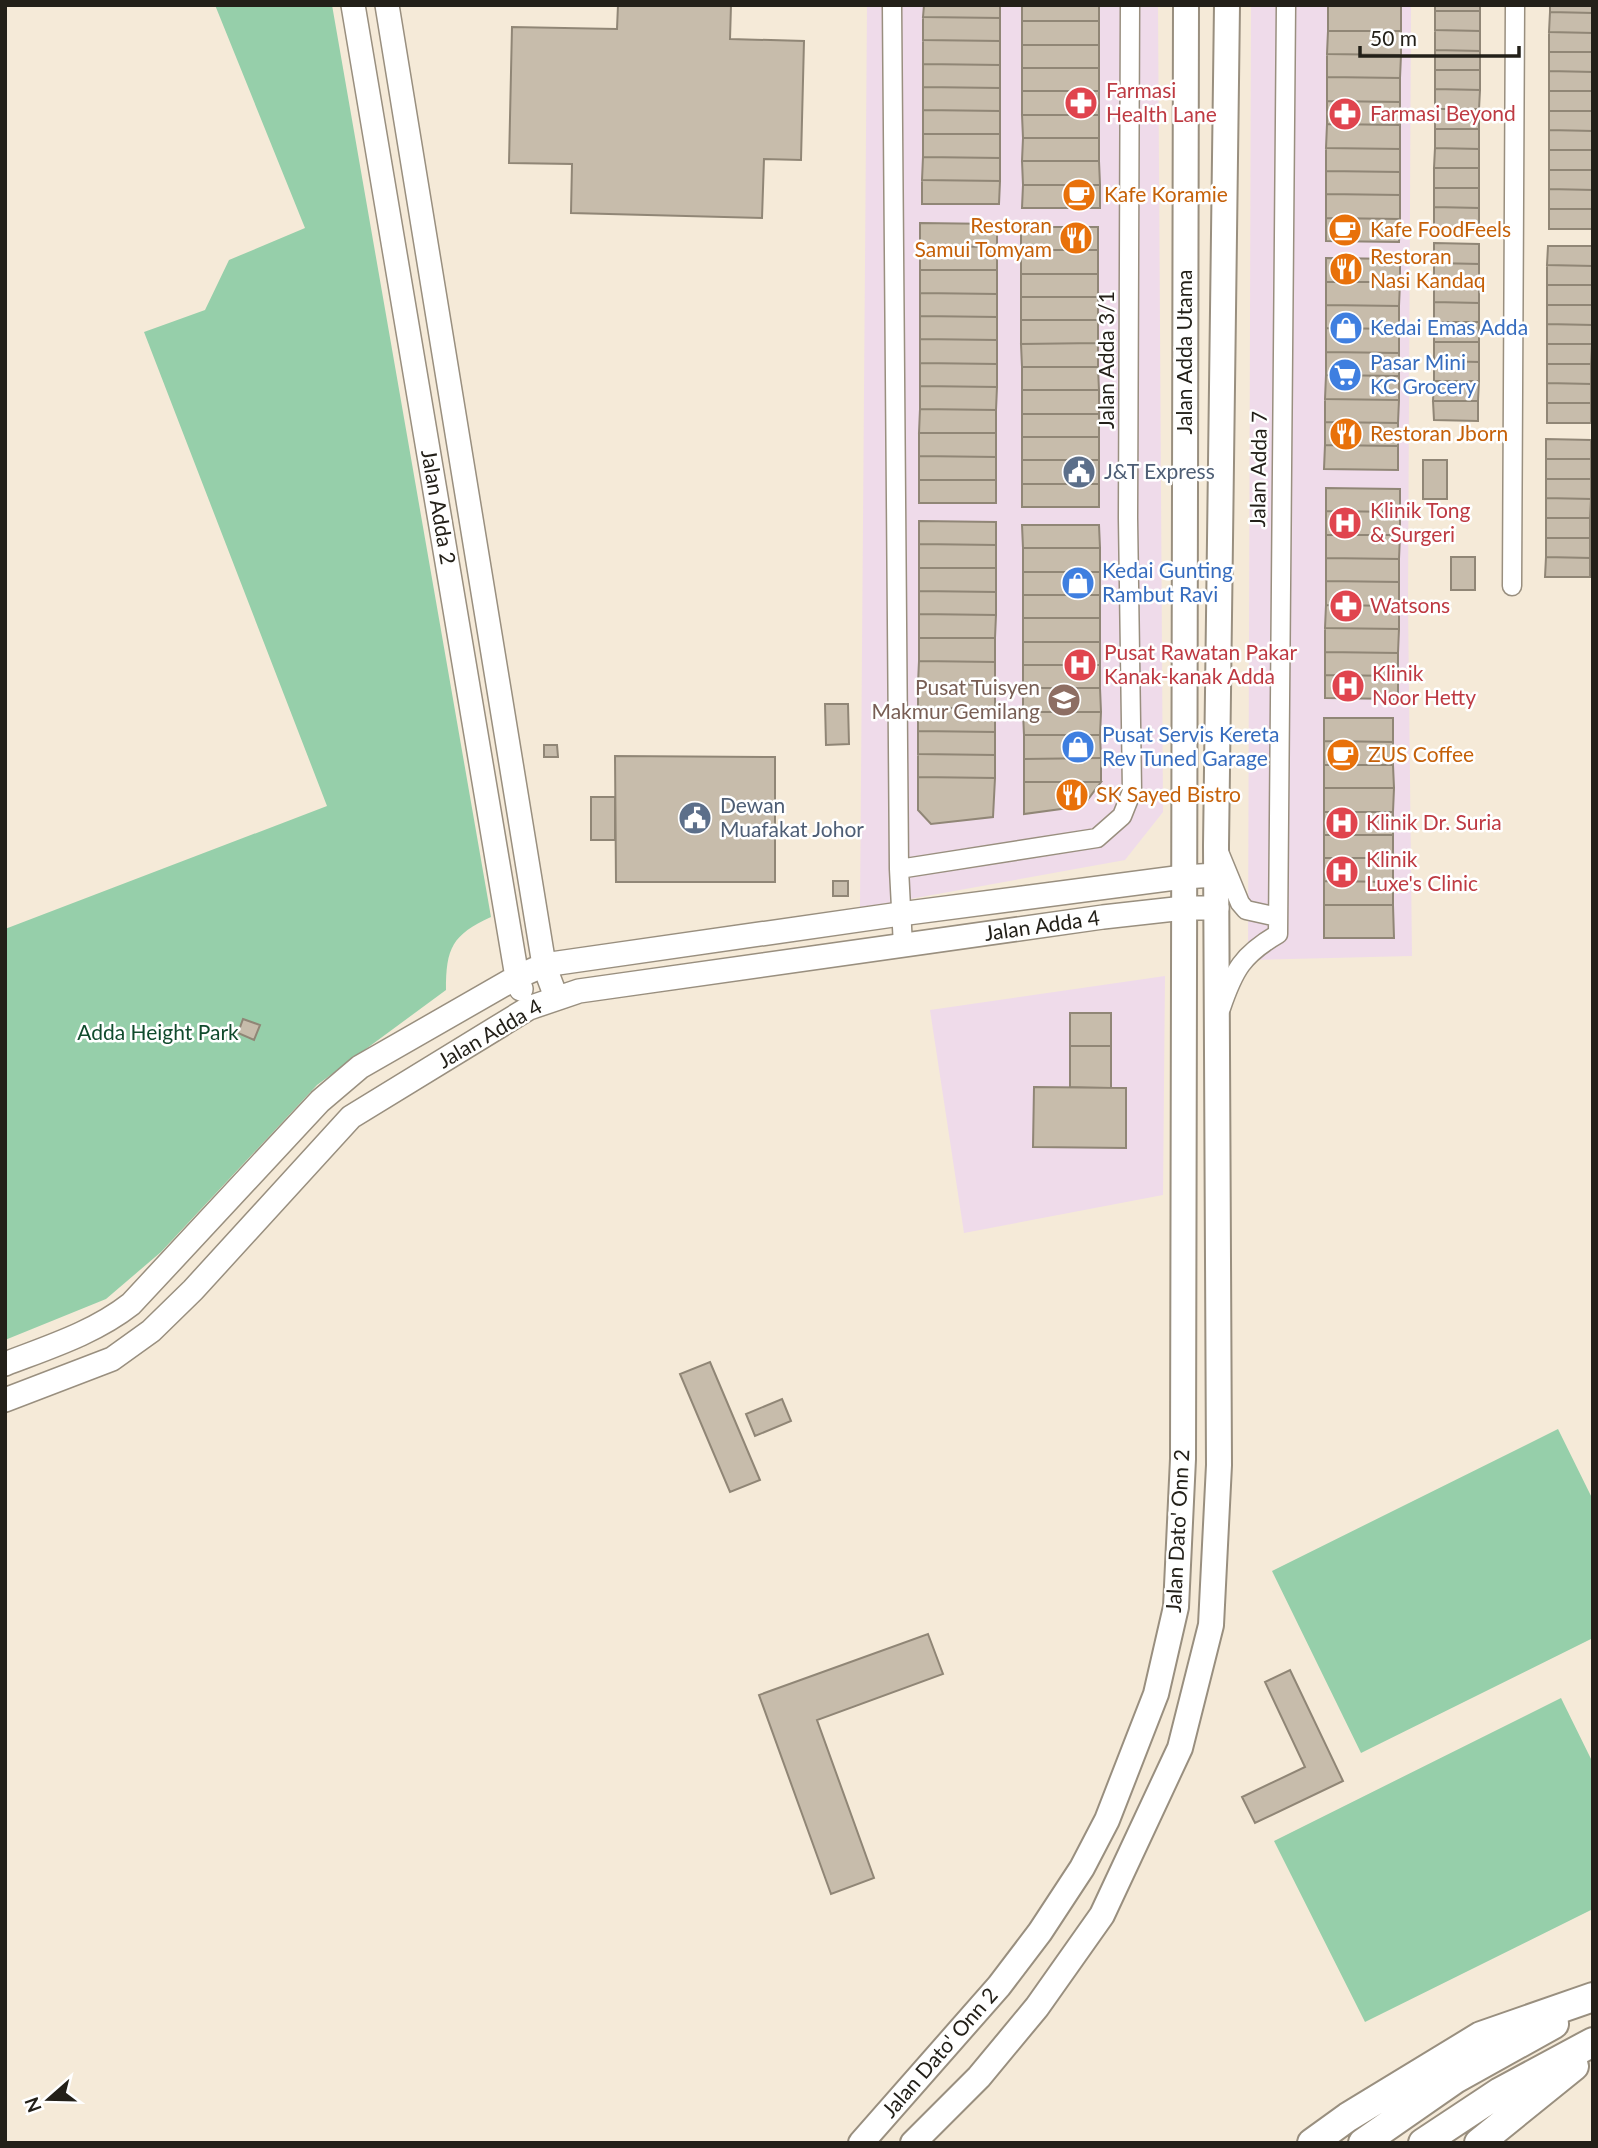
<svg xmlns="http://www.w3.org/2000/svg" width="1598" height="2148" viewBox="0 0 1598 2148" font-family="Lato,sans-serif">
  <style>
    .commercial { fill: #efdbea }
    .green { fill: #96cfaa }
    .building { fill: #c7bcab; stroke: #908676; stroke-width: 2 }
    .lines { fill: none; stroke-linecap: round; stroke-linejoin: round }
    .minor-casing { stroke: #998f7f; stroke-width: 21 }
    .tertiary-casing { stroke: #998f7f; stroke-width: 26 }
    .secondary-casing { stroke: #998f7f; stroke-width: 28 }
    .primary-casing { stroke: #998f7f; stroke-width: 32 }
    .minor { stroke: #fff; stroke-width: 18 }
    .tertiary { stroke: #fff; stroke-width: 23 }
    .secondary { stroke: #fff; stroke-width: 24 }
    .primary { stroke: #fff; stroke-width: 28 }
    .labels { text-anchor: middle; stroke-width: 5; stroke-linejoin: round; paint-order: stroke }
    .health-label { font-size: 21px; fill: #be3a42; stroke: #fff; text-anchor: start }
    .food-label { font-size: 21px; fill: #c56008; stroke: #fff; text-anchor: start }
    .shop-label { font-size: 21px; fill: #366cbe; stroke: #fff; text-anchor: start }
    .street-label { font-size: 21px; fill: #232019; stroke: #fff }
    .service-label { font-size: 21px; fill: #4e5e75; stroke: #fff; text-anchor: start }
    .education-label { font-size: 21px; fill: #785e54; stroke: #fff; text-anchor: end }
    .park-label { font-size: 21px; fill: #104b2d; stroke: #fff }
  </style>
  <rect width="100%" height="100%" fill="#f5ead8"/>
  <!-- commercial -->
  <path class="commercial" d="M867 5H1158L1163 812 1125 860 860 908Z
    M1251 5H1411L1408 603 1412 956 1248 960Z
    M1165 976 1163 1195 964 1233 930 1010Z"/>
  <!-- green -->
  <path class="green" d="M215 5H332L491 917C452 935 446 948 446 990L317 1085 161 1252 106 1299 5 1340V929L327 806 144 332 205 310 229 260 305 228Z
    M1558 1429 1593 1500V1638L1361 1753 1272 1571Z
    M1561 1698 1593 1763V1909L1365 2022 1274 1841Z"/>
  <!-- building -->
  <path class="building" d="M618 5H731L730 39 804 41 801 160 764 159 762 218 571 213 572 164 509 163 512 27 617 29Z
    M924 5H1000V18L923 17Z
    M1022 5H1099V21H1022Z
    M1328 5H1401V31H1328Z
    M1435 5H1480V11H1435Z
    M1550 5H1593V13L1550 12Z
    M1435 11H1480V31L1435 30Z
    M1550 12 1593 13V33L1549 32Z
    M923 17 1000 18V41L923 40Z
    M1022 21H1099V45H1022Z
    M1435 30 1480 31V51L1435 50Z
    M1328 31H1401V55L1327 54Z
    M1549 32 1593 33V52H1549Z
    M923 40 1000 41V65L923 64Z
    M1022 45H1099V68H1022Z
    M1435 50 1480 51V70H1435Z
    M1549 52H1593V72L1549 71Z
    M1327 54 1401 55 1400 78 1327 77Z
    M923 64 1000 65V88L923 87Z
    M1022 68H1099V91H1022Z
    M1435 70H1480V90L1435 89Z
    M1549 71 1593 72V91H1549Z
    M1327 77 1400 78V102L1327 101Z
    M923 87 1000 88V111L923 110Z
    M1435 89 1480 90 1479 109H1435Z
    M1022 91H1099V115H1022Z
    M1549 91H1593V111H1549Z
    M1327 101 1400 102V125L1327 124Z
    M1435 109H1479V129H1435Z
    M923 110 1000 111V134H923Z
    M1549 111H1593V131L1549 130Z
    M1022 115H1099V138H1023Z
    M1327 124 1400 125V149L1326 148Z
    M1435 129H1479V149L1435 148Z
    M1549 130 1593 131V150H1549Z
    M923 134H1000V158L923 157Z
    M1023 138H1099V161H1022Z
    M1326 148 1400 149V172L1326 171Z
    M1435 148 1479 149V168H1434Z
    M1549 150H1593V170H1549Z
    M923 157 1000 158V181L922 180Z
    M1022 161H1099L1100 185H1023Z
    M1434 168H1479V188H1434Z
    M1549 170H1593V190L1549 189Z
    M1326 171 1400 172V195L1326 194Z
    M922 180 1000 181 999 204H922Z
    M1023 185H1100V208H1022Z
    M1434 188H1479V208L1434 207Z
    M1549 189 1593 190V209H1549Z
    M1326 194 1400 195V219L1326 218Z
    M1434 207 1479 208V227H1434Z
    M1549 209H1593V229H1549Z
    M1326 218 1400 219 1399 242 1326 241Z
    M920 223 997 224V247L920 246Z
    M1021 227H1098V250H1021Z
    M1434 243 1479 244V264L1434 263Z
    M920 246 997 247V270H920Z
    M1548 246H1592V266L1547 265Z
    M1021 250H1098V274H1021Z
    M1326 258 1400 259V282H1326Z
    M1434 263 1479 264V283H1434Z
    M1547 265 1592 266V285H1547Z
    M920 270H997V294L920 293Z
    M1021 274H1098V297H1021Z
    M1326 282H1400L1399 306 1326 305Z
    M1434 283H1479V303L1434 302Z
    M1547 285H1592V305H1547Z
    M920 293 997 294V317L920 316Z
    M1021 297H1098V320H1021Z
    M1434 302 1479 303V322H1434Z
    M1326 305 1399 306V329L1326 328Z
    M1547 305H1592V325L1547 324Z
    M920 316 997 317V340L920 339Z
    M1021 320H1098V343L1021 344Z
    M1434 322H1479V342H1434Z
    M1547 324 1592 325V344H1547Z
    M1326 328 1399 329V353L1326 352Z
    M920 339 997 340V364L920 363Z
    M1434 342H1479V362L1434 361Z
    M1098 343V367H1022L1021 344Z
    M1547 344H1592L1591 364H1547Z
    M1326 352 1399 353V376L1326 375Z
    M1434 361 1479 362V381H1434Z
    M920 363 997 364V387L920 386Z
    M1547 364H1591V384L1547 383Z
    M1022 367H1098L1099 390H1022Z
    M1326 375 1399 376V400L1325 399Z
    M1434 381H1479L1478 401H1433Z
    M1547 383 1591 384V403H1547Z
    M920 386 997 387 996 410 920 409Z
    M1022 390H1099V414H1022Z
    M1325 399 1399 400 1398 423 1325 422Z
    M1433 401H1478V421L1434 420Z
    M1547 403H1591V423H1547Z
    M920 409 996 410V433H919Z
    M1022 414H1099V437H1022Z
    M1325 422 1398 423V446L1325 445Z
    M919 433H996V457L919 456Z
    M1022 437H1099V460H1022Z
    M1546 439 1591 440V459H1546Z
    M1325 445 1398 446V470L1324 469Z
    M919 456 996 457V480H919Z
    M1546 459H1591V479H1546Z
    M1022 460H1099V484H1022Z
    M1423 460H1447V499H1423Z
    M1546 479H1591V499L1546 498Z
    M919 480H996V503H919Z
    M1022 484H1099V507H1022Z
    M1326 488 1400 489V512L1326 511Z
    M1546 498 1591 499 1590 518H1546Z
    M1326 511 1400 512V535H1326Z
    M1546 518H1590V538H1546Z
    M919 521 996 522V545L919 544Z
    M1022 525H1099L1100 548H1023Z
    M1326 535H1400L1399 559 1326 558Z
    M1546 538H1590V558L1546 557Z
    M919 544 996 545V568H919Z
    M1023 548H1100V572H1023Z
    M1451 557H1475V590H1451Z
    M1546 557 1590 558V577H1545Z
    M1326 558 1399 559V582L1326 581Z
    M919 568H996V592L919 591Z
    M1023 572H1100V595H1023Z
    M1326 581 1399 582V606L1326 605Z
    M919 591 996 592V615L919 614Z
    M1023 595H1100V618H1023Z
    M1326 605 1399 606V629L1325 628Z
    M919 614 996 615 995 638H919Z
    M1023 618H1100V642H1023Z
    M1325 628 1399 629 1398 653 1325 652Z
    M919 638H995V662L919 661Z
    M1023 642H1100V665H1023Z
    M1325 652 1398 653V676L1325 675Z
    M919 661 995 662V685L918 684Z
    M1023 665H1100V688H1023Z
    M1325 675 1398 676V699L1325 698Z
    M918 684 995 685V708H918Z
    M1023 688H1100L1101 712H1023Z
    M825 704H848L849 744 826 745Z
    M918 708H995V732L918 731Z
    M1023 712H1101L1100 735H1024Z
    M1324 718H1393V742L1324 741Z
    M918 731 995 732V755L918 754Z
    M1024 735H1100L1101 758 1024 759Z
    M1324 741 1393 742V765H1324Z
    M544 745H557L558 757H544Z
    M918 754 995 755V778L918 777Z
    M615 756 775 757V882H616Z
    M1101 758V782H1024V759Z
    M1324 765H1393L1394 788H1324Z
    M918 777 995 778 993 817 931 824 918 810Z
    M1024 782H1101L1083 806 1024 814Z
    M1324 788H1394L1393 812H1324Z
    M591 797H615V840H591Z
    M1324 812H1393V835H1324Z
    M1324 835H1393V858H1324Z
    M1324 858H1393V882L1324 881Z
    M833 881H848V896H833Z
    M1324 881 1393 882V905H1324Z
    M1324 905H1393L1394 938H1324Z
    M1070 1013H1111V1046H1070Z
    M243 1019 260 1025 254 1040 238 1033Z
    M1070 1046H1111V1088L1070 1087Z
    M1034 1087 1126 1088V1148L1033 1147Z
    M710 1362 760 1480 730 1492 680 1374Z
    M782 1399 791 1421 755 1436 746 1414Z
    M928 1634 943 1674 817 1720 874 1878 831 1894 759 1695Z
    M1290 1670 1343 1781 1255 1823 1242 1797 1305 1767 1265 1682Z"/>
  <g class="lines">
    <defs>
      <path id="minor" d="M892 5 899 869 903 946
        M1512 586 1515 5
        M1219 852 1240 903 1246 910 1278 917
        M899 869 1097 838 1122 816 1132 791 1128 518 1130 5
        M1221 1008C1234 970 1242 955 1278 934L1286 5"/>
      <path id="tertiary" d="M353 5 517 977 521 989
        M387 5 544 965 556 997
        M5 1364C49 1347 94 1333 131 1304L320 1101 360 1067 517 977 544 965 900 914 1183 877 1216 875
        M5 1400 112 1359 151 1331 193 1290 351 1117 529 1008 579 991 1103 917 1184 908H1217"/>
      <path id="secondary" d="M861 2143 999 1986 1040 1932 1082 1868 1107 1820 1156 1694 1176 1607 1183 1459 1186 5
        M913 2143 979 2077 1037 2007 1102 1915 1180 1748 1211 1625 1219 1465 1216 846 1227 5"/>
      <path id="primary" d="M1312 2143 1348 2117 1481 2036 1593 1997
        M1363 2143 1455 2079 1554 2024
        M1423 2143 1500 2092 1593 2042
        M1479 2143 1574 2066"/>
    </defs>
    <!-- minor casing -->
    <use href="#minor" class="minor-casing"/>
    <!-- tertiary casing -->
    <use href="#tertiary" class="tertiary-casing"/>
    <!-- secondary casing -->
    <use href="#secondary" class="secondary-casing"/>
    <!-- primary casing -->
    <use href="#primary" class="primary-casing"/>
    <!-- minor -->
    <use href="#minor" class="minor"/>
    <!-- tertiary -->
    <use href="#tertiary" class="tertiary"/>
    <!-- secondary -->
    <use href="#secondary" class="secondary"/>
    <!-- primary -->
    <use href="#primary" class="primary"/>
  </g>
  <!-- icons -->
  <defs>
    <symbol id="pharmacy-disc" viewBox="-11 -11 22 22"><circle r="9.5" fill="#e0444e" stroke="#fff"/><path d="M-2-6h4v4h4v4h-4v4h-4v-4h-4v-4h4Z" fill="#fff"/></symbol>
    <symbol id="cafe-disc" viewBox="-11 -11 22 22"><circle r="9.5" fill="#e8710a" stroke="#fff"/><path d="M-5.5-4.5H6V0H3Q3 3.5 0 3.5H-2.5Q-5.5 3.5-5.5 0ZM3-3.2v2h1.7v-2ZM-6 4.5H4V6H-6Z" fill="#fff"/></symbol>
    <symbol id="restaurant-disc" viewBox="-11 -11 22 22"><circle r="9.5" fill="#e8710a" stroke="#fff"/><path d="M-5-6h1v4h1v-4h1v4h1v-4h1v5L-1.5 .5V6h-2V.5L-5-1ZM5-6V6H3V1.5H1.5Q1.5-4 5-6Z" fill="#fff"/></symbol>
    <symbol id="shop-disc" viewBox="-11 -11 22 22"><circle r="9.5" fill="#3f7fe0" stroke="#fff"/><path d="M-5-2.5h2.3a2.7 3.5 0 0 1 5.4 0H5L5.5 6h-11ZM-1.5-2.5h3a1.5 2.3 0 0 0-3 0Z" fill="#fff"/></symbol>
    <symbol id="supermarket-disc" viewBox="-11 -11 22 22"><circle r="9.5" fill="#3f7fe0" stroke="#fff"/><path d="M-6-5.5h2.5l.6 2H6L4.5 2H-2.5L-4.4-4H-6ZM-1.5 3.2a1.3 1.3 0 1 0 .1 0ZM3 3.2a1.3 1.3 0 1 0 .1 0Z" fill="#fff"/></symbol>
    <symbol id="civic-disc" viewBox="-11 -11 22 22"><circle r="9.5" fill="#5c6f8a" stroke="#fff"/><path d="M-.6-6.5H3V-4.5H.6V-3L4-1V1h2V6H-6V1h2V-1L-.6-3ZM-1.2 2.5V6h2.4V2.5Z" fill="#fff"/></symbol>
    <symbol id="hospital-disc" viewBox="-11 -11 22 22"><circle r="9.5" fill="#e0444e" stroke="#fff"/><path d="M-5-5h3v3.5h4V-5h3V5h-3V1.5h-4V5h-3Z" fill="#fff"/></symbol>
    <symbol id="school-disc" viewBox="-11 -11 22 22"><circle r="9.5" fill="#8d6e63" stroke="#fff"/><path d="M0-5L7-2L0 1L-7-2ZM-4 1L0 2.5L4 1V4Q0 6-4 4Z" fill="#fff"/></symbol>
  </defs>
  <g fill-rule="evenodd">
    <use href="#pharmacy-disc" x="1062" y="84" width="38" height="38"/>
    <use href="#pharmacy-disc" x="1326" y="95" width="38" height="38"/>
    <use href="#cafe-disc" x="1060" y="176" width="38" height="38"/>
    <use href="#cafe-disc" x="1326" y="211" width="38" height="38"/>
    <use href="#restaurant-disc" x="1057" y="219" width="38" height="38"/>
    <use href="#restaurant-disc" x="1327" y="250" width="38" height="38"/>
    <use href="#shop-disc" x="1327" y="309" width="38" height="38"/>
    <use href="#supermarket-disc" x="1326" y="356" width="38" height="38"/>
    <use href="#restaurant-disc" x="1327" y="415" width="38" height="38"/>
    <use href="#civic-disc" x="1060" y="453" width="38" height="38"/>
    <use href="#hospital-disc" x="1326" y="504" width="38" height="38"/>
    <use href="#shop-disc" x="1059" y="564" width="38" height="38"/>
    <use href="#pharmacy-disc" x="1327" y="587" width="38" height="38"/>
    <use href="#hospital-disc" x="1061" y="646" width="38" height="38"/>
    <use href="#hospital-disc" x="1329" y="667" width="38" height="38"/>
    <use href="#school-disc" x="1045" y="681" width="38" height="38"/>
    <use href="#shop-disc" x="1059" y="728" width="38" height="38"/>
    <use href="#cafe-disc" x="1324" y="736" width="38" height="38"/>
    <use href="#restaurant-disc" x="1053" y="776" width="38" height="38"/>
    <use href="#civic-disc" x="676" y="799" width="38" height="38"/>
    <use href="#hospital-disc" x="1323" y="804" width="38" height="38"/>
    <use href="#hospital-disc" x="1323" y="853" width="38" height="38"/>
  </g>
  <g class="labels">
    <!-- health labels -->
    <g class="health-label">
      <text x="1106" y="98">Farmasi<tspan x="1106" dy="24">Health Lane</tspan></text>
      <text x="1370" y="121">Farmasi Beyond</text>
      <text x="1370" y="518">Klinik Tong<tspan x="1370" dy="24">&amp; Surgeri</tspan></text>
      <text x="1370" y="613">Watsons</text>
      <text x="1104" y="660">Pusat Rawatan Pakar<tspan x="1104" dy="24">Kanak-kanak Adda</tspan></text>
      <text x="1372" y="681">Klinik<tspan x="1372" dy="24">Noor Hetty</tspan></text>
      <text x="1366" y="830">Klinik Dr. Suria</text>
      <text x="1366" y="867">Klinik<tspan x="1366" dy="24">Luxe's Clinic</tspan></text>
    </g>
    <!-- food labels -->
    <g class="food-label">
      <text x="1104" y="202">Kafe Koramie</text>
      <text x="1052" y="233" text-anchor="end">Restoran<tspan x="1052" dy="24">Samui Tomyam</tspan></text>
      <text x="1370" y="237">Kafe FoodFeels</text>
      <text x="1370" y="264">Restoran<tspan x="1370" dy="24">Nasi Kandaq</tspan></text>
      <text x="1370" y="441">Restoran Jborn</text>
      <text x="1368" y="762">ZUS Coffee</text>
      <text x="1096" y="802">SK Sayed Bistro</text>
    </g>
    <!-- shop labels -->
    <g class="shop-label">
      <text x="1370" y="335">Kedai Emas Adda</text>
      <text x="1370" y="370">Pasar Mini<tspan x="1370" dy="24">KC Grocery</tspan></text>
      <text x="1102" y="578">Kedai Gunting<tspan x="1102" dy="24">Rambut Ravi</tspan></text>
      <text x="1102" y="742">Pusat Servis Kereta<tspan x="1102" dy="24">Rev Tuned Garage</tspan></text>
    </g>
    <!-- street labels -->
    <g class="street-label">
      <text transform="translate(1185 352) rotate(-90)" y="7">Jalan Adda Utama</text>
      <text transform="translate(1107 360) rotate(-90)" y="7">Jalan Adda 3/1</text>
      <text transform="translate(1259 469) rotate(-89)" y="7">Jalan Adda 7</text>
      <text transform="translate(438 507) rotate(80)" y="7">Jalan Adda 2</text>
      <text transform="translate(1042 926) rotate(-8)" y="7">Jalan Adda 4</text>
      <text transform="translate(490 1034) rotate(-30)" y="7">Jalan Adda 4</text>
      <text transform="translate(1178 1531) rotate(-87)" y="7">Jalan Dato' Onn 2</text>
      <text transform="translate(940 2053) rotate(-49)" y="7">Jalan Dato' Onn 2</text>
    </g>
    <!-- service labels -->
    <g class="service-label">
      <text x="1104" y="479">J&amp;T Express</text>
      <text x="720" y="813">Dewan<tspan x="720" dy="24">Muafakat Johor</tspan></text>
    </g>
    <!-- education labels -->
    <g class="education-label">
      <text x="1040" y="695">Pusat Tuisyen<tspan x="1040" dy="24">Makmur Gemilang</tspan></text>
    </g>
    <!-- park labels -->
    <g class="park-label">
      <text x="158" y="1040">Adda Height Park</text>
    </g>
  </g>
  <!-- border -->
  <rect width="1598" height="2148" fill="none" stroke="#232019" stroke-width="14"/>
  <!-- north arrow -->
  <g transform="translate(49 2099) rotate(250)" stroke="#ffffff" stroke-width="5" paint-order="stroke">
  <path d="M0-5L12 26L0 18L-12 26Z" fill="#232019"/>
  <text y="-10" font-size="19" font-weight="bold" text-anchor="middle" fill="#232019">N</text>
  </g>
  <!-- scale -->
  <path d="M1360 46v10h159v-10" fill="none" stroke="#232019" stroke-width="3.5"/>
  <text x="1370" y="46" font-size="21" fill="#232019" stroke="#ffffff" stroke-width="5" paint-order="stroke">50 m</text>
</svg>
